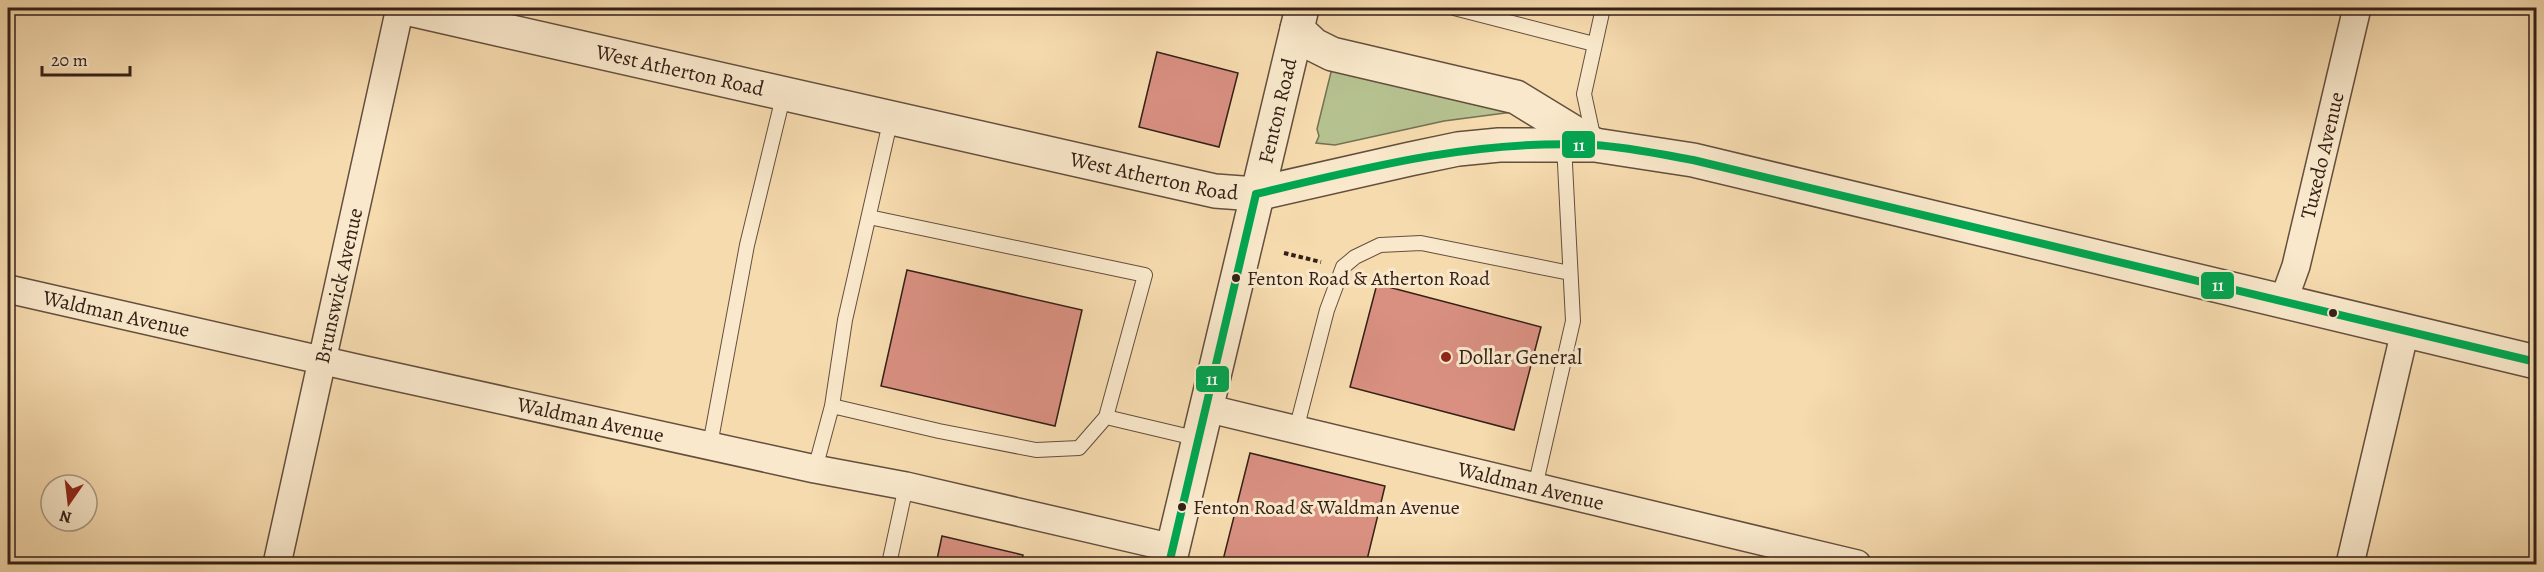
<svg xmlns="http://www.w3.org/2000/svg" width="2544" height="572" viewBox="0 0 2544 572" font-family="Alegreya,serif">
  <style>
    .green { fill: #b6c190; stroke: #757054; stroke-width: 1.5 }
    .building { fill: #d99081; stroke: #342017; stroke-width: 1.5 }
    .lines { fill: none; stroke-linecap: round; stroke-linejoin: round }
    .service-casing { stroke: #644f3d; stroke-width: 16 }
    .minor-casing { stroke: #644f3d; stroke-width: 30 }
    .tertiary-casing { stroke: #644f3d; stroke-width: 36 }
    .path { stroke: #342017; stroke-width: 4; stroke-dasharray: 4.5 3; stroke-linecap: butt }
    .service { stroke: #f9e8cb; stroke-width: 14 }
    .minor { stroke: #f9e8cb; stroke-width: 27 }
    .tertiary { stroke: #f9e8cb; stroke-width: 33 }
    .bus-1-casing { stroke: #f9e8cb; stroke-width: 12 }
    .bus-1 { stroke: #00a651; stroke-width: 8 }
    .bus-dot { fill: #342017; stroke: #f9e8cb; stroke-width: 2 }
    .poi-dot { fill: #8f2418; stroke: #f9e8cb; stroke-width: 2 }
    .labels { text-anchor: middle; stroke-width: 6; stroke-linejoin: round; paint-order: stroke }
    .bus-label { font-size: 20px; fill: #342017; stroke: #f9e8cb; text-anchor: start }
    .street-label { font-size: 21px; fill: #342017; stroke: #f9e8cb }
    .poi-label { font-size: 21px; fill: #342017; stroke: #f9e8cb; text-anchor: start }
    .line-badge { stroke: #f9e8cb; stroke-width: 2 }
    .badge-label { font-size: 16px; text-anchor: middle; font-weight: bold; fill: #fff }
  </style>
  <rect width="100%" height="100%" fill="#f6dbaf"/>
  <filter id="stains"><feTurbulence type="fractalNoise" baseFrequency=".00333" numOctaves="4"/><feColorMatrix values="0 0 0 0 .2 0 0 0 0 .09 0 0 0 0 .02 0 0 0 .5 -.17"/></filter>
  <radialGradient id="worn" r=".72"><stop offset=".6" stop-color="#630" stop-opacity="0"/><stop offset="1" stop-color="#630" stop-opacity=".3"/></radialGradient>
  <!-- green -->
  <path class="green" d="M1333 64 1513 112 1444 121 1335 145 1316 143 1319 136 1317 129Z"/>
  <!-- building -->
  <path class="building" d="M1157 52 1238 73 1219 147 1139 127Z
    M907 270 1082 310 1055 426 881 386Z
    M1377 284 1541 327 1514 430 1350 387Z
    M1250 453 1385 486 1366 564H1222Z
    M942 536 1023 555 1022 564H936Z"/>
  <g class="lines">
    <defs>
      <path id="service" d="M1454 8 1594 44
        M1594 140 1584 94 1603 8
        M869 217 1145 275 1106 417
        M832 406 845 320 891 118
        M1296 430 1327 310 1343 267 1355 257 1380 245 1421 243 1570 273
        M710 445 747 245 784 93
        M815 469 832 406 939 431 1036 450 1079 448 1106 417 1199 439
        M1535 487 1573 321 1564 144
        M889 564 906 486"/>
      <g id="minor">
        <path id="s1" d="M8 289 360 369 815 469 906 486 1173 548"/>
        <path id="s2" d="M2283 302 2296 266 2357 8"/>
        <path id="s3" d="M1206 408 1857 564"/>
        <path id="s4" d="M277 564 400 8"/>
        <path d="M2350 564 2405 331"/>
      </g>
      <g id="tertiary">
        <path id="s5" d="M405 8 1215 191 1256 194 1410 159 1458 149 1499 145H1595L1693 160 2536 362"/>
        <path d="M1297 29 1314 45 1332 54 1516 97 1593 144"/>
        <path id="s6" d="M1169 564 1302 8"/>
      </g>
    </defs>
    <!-- service casing -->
    <use href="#service" class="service-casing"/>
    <!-- minor casing -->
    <use href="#minor" class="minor-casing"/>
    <!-- tertiary casing -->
    <use href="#tertiary" class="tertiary-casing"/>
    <!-- path -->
    <path class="path" d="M1284 253 1321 262"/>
    <!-- service -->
    <use href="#service" class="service"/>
    <!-- minor -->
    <use href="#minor" class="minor"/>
    <!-- tertiary -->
    <use href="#tertiary" class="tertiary"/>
    <defs>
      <path id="bus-1" d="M1256 194C1367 167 1478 139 1594 145 1627 147 1660 154 1693 160L2536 362
        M1169 564 1256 194"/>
    </defs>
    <!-- bus-1 casing -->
    <use href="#bus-1" class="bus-1-casing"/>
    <!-- bus-1 -->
    <use href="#bus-1" class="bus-1"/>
  </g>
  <!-- markers -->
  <g class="bus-dot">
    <circle cx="1236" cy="278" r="5"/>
    <circle cx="2333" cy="313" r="5"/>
    <circle cx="1182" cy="507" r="5"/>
  </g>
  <circle class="poi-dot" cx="1446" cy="357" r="6"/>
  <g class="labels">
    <!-- bus labels -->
    <g class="bus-label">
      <text x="1247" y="285">Fenton Road &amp; Atherton Road</text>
      <text x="1193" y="514">Fenton Road &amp; Waldman Avenue</text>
    </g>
    <!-- street labels -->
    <g class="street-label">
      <text dy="7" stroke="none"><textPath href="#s5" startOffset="282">West Atherton Road</textPath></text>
      <text dy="7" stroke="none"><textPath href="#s6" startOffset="466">Fenton Road</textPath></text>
      <text dy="7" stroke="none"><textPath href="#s2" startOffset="152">Tuxedo Avenue</textPath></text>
      <text dy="7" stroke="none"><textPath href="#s5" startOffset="768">West Atherton Road</textPath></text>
      <text dy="7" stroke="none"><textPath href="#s4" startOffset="285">Brunswick Avenue</textPath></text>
      <text dy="7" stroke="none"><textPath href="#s1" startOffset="111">Waldman Avenue</textPath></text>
      <text dy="7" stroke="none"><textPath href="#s1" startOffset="597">Waldman Avenue</textPath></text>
      <text dy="7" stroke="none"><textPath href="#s3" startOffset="334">Waldman Avenue</textPath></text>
    </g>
    <!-- poi labels -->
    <g class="poi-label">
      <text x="1458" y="364">Dollar General</text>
    </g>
  </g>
  <g class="line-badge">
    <rect x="1561" y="130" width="35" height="29" rx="6" fill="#00a651"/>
    <rect x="2200" y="271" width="35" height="29" rx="6" fill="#00a651"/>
    <rect x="1195" y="365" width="35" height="28" rx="6" fill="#00a651"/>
  </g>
  <g class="badge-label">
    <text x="1579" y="151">11</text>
    <text x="2218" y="291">11</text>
    <text x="1212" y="385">11</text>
  </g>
  <!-- margin -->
  <rect width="2544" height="572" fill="none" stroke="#f6dbaf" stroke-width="30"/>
  <rect x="9" y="9" width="2526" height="554" fill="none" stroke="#342017" stroke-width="3"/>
  <rect x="15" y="15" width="2514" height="542" fill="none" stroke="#342017" stroke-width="1.5"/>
  <!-- north arrow -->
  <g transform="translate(69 503) rotate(194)"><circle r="28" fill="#f9e8cb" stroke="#aa9883" stroke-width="1.5"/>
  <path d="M0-4.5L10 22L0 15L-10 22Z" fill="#8f2418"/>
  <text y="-9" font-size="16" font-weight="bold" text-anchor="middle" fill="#342017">N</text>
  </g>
  <!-- scale -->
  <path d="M42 66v9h88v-9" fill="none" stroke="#342017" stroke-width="3"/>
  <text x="51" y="66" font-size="18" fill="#342017" stroke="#f9e8cb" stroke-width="4.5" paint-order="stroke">20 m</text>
  <rect width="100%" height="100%" filter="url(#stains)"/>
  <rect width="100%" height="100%" fill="url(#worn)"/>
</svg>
